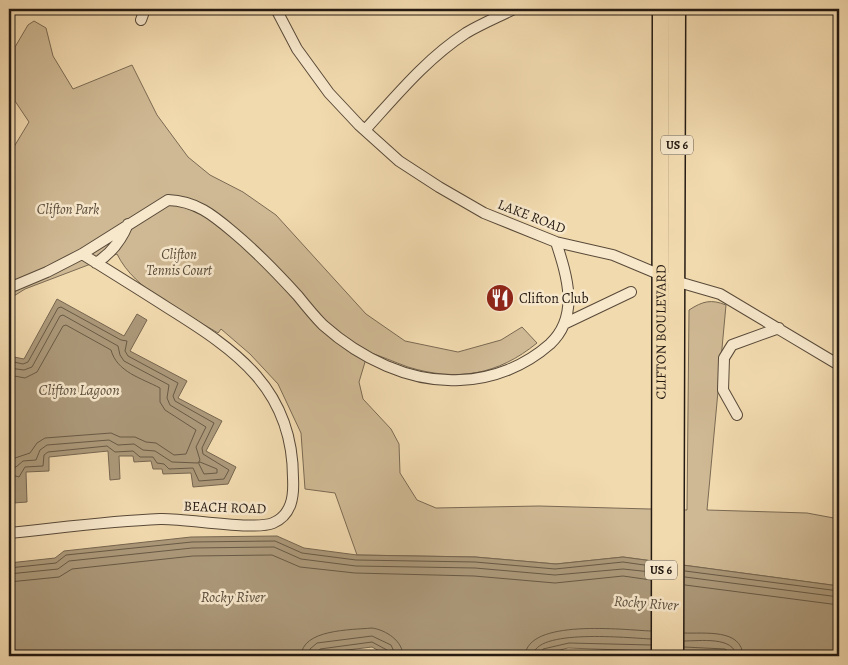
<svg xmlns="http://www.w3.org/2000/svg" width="848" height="665" viewBox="0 0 848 665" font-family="Alegreya,serif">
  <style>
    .green { fill: #cfb994; stroke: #7a6a53 }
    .water { fill: #ac997a; stroke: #766650 }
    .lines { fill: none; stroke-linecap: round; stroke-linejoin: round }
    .shore { stroke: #685a46; stroke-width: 1 }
    .street-casing { stroke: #584a39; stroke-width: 12 }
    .primary-casing { stroke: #241a12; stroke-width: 19 }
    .street { stroke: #f7e7cb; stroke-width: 10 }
    .primary { stroke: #f2daaf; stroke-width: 16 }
    .labels { text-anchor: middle; stroke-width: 5; stroke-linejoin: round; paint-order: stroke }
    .shield { fill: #f7e7cb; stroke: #63584a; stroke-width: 1 }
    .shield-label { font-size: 12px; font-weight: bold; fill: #241a12 }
    .park-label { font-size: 14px; font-style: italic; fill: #574a39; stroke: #f7e7cb }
    .street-label { font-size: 14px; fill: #241a12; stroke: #f7e7cb }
    .poi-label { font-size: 14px; fill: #241a12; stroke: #f7e7cb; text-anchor: start }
    .water-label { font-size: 15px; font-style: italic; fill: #5a4d3c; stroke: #f7e7cb }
  </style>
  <rect width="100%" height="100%" fill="#f2daaf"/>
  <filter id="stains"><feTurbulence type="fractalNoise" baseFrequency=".004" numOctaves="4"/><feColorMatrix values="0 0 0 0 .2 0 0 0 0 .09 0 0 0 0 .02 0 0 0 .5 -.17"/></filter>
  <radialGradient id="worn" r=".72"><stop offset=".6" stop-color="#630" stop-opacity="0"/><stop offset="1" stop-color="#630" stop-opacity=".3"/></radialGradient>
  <!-- green -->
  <path class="green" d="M34 21 46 28 53 56 73 89 132 65 157 115 188 157 210 175 243 192 276 215 366 314 405 341 458 352 501 340 522 327 537 343C498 375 457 382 408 367 394 362 381 356 368 352L359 382 363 399 391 429 399 444 400 473 417 500 436 508 539 506 687 510 689 310C703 301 711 299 726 305L707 510 807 513 839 519V586L623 557 556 564 475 557 357 555 335 493 305 489 301 433 278 384 250 354 221 329 218 333C184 312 135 291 117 254L25 289 9 299V155L29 122 15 101V47L28 25Z"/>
  <!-- water -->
  <path class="water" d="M57 299 124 336 137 314 147 320 130 351 187 381 178 398 222 421 206 451 236 467 228 484 193 487 191 473 163 474 162 469H153L151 461 134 462 133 456H119L120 479 110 480 108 451 49 457V471L26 472 27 502 13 503V479H9V356L24 359Z
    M277 536 304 548 357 555 475 557 556 564 623 557 839 586V656H733L727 654 568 648 536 656H388L372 647 299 656H9V563L55 558 64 551 191 537Z"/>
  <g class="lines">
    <!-- shore -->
    <path class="shore" d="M9 361 23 364 28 362 58 308 61 307 121 340 127 341 125 351 128 356 178 383 173 396 175 401 214 423 202 448 203 454 229 470 224 479 199 481 193 468 169 469 164 464 157 463 153 457H140L133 451 115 452 107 446 48 452 44 455 43 466 25 467 19 477 9 474
      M9 368 24 370 32 367 60 316 63 315 118 346 120 355 124 361 169 385 167 398 170 405 206 427 196 447 200 460 198 463 172 462 155 451 143 450 134 444 118 445 109 440 47 445 40 450 36 460 23 461 16 467H9
      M9 375 25 378 37 372 63 326 66 325 111 350C117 372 141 378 160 388V402L165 410 196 430 186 454 174 455 156 443 146 442 135 437H120L111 433 45 438 37 443 30 453 9 460
      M200 462 217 469V473L204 474 199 464Z
      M9 568 56 563 66 555 192 542 275 541 302 553 356 560 475 562 555 569 623 562 651 566
      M685 571 839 591
      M9 574 58 569 69 561 192 548 274 547 301 559 356 566 475 568 555 575 623 569 651 572
      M685 577 839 597
      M9 582 59 577 72 569 193 556 272 555 300 567 355 573 474 576 555 583 623 576 651 580
      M685 585 839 605
      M684 633C704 634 742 628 743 656
      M684 641C699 641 735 636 736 656
      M684 647 725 649 729 652 730 656
      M301 656C302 629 351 630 372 628 386 630 403 641 403 656
      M309 656 310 649 317 643 372 636 391 645 396 656
      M315 656 320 649 372 642 387 650 390 656
      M525 656C527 618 624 630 651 631
      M533 656C534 628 629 638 651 639
      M539 656 543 649 569 643 651 645"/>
    <defs>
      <path id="street" d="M276 9 297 49 329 93 359 125 399 161 439 187 484 213 556 242 613 255 675 281 720 294 839 365
        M141 20 145 9
        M365 130C396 96 426 59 466 33 481 24 498 17 514 9
        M96 263C112 253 121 241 128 224
        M9 288 47 272 82 254 168 200C196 201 213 215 233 232 257 252 278 274 298 296 306 306 314 316 323 325 360 358 410 383 460 380 493 379 525 366 550 344 580 316 567 276 556 242
        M566 323 631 292
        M737 415 723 390 724 358 732 345 779 328
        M9 533C59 528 109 521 160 519 186 518 253 531 273 523 292 515 294 496 293 478 293 389 237 351 168 308 140 290 111 272 82 254"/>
      <g id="primary">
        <path id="s1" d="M660 656 661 9"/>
        <path d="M675 656 677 9"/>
      </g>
    </defs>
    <!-- street casing -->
    <use href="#street" class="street-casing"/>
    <!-- primary casing -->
    <use href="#primary" class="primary-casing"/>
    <!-- street -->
    <use href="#street" class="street"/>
    <!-- primary -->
    <use href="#primary" class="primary"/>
  </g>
  <!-- icons -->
  <defs>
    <symbol id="restaurant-disc" viewBox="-11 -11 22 22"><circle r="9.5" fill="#8f2418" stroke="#f7e7cb"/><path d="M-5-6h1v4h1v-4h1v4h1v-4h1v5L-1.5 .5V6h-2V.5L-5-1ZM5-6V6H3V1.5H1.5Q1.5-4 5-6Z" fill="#fff"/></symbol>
  </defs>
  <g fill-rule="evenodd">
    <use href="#restaurant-disc" x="484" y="282" width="32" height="32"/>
  </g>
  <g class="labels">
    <!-- shield labels -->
    <g class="shield">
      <rect x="661" y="135.5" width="32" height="19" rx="4"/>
      <rect x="645" y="560.5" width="32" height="19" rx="4"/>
    </g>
    <g class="shield-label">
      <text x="677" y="149">US 6</text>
      <text x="661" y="574">US 6</text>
    </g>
    <!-- park labels -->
    <g class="park-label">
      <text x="68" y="214">Clifton Park</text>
      <text x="179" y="259">Clifton<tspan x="179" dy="16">Tennis Court</tspan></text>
    </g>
    <!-- street labels -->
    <g class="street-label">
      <text transform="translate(532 216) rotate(21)" y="5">LAKE ROAD</text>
      <text dy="5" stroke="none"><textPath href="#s1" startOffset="324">CLIFTON BOULEVARD</textPath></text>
      <text transform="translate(225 507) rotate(2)" y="5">BEACH ROAD</text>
    </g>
    <!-- poi labels -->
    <g class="poi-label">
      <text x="519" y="303">Clifton Club</text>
    </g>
    <!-- water labels -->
    <g class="water-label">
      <text x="79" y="395">Clifton Lagoon</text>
      <text x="233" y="602">Rocky River</text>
      <text transform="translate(646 603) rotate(4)" y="5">Rocky River</text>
    </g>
  </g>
  <!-- margin -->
  <rect width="848" height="665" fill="none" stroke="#f2daaf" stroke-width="30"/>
  <rect x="10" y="10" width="828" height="645" fill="none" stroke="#241a12" stroke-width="2.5"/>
  <rect x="15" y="15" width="818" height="635" fill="none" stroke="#241a12"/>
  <rect width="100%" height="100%" filter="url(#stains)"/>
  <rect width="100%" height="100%" fill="url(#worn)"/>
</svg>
